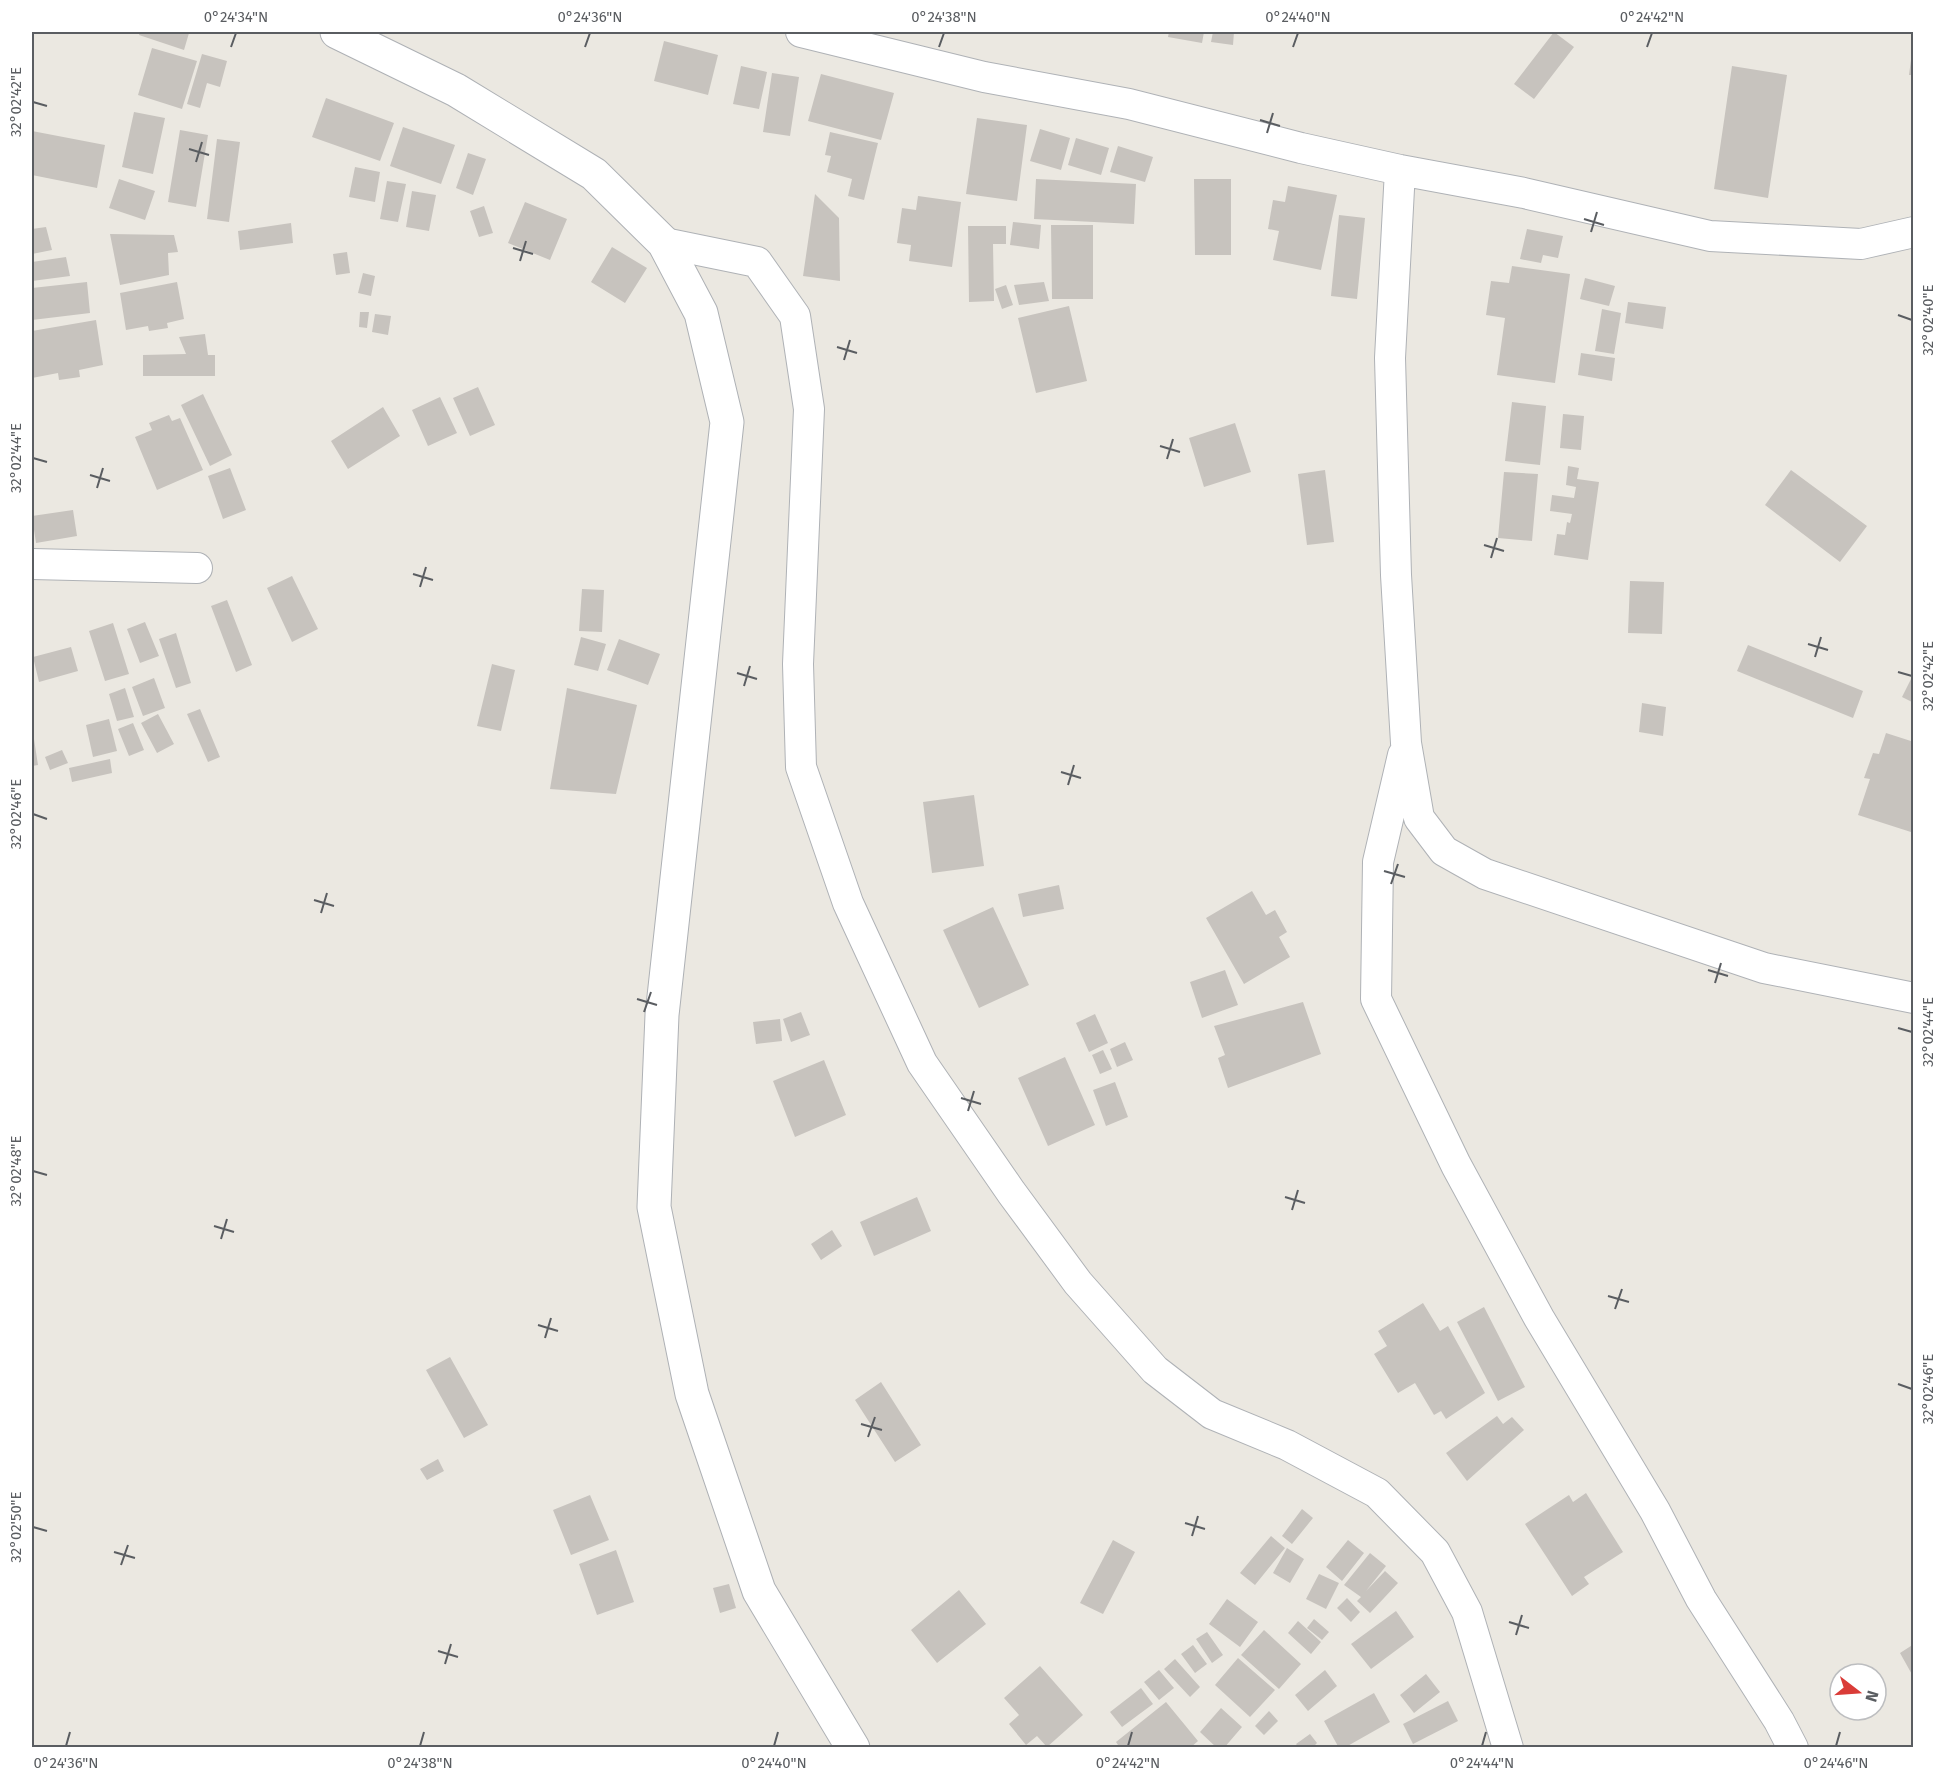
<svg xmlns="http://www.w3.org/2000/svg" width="1945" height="1779" viewBox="0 0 1945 1779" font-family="'Fira Sans',sans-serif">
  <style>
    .building { fill: #c7c3be }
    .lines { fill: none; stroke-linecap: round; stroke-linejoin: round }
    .minor-casing { stroke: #afb2b6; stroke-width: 32 }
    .secondary-casing { stroke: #aeb1b5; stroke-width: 35 }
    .minor { stroke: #fff; stroke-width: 30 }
    .secondary { stroke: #fff; stroke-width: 33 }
    .ticks { fill: none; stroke: #5a5d61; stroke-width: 2 }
    .neatline { fill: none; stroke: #5a5d61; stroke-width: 2 }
    .ticks-label { font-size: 15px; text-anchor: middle; fill: #5a5d61 }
  </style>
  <rect width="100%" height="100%" fill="#ebe8e1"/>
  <!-- building -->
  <path class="building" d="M140 32H186L189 33 184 50 139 35Z
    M1169 32H1204L1202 43 1168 37Z
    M1213 32H1234L1233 45 1211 42Z
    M1554 32 1574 47 1534 99 1514 84Z
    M664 41 718 55 708 95 654 81Z
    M152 48 197 61 182 109 138 95Z
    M1912 52H1914V75H1909Z
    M202 54 227 61 220 87 207 83 200 108 187 104Z
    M741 66 767 72 759 109 733 104Z
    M1732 66 1787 75 1768 198 1714 189Z
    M772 73 799 77 790 136 763 132Z
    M821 74 894 93 881 140 808 121Z
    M326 98 394 123 380 161 312 137Z
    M134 112 165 118 153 174 122 167Z
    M977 118 1027 125 1017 201 966 194Z
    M403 127 455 145 441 184 390 166Z
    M1040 129 1070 138 1061 170 1030 161Z
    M180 130 208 135 196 207 168 202Z
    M32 131 105 145 97 188 32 175Z
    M830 132 878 143 864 200 848 196 852 179 827 172 831 156 825 155Z
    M1076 138 1109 148 1101 175 1068 165Z
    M217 139 240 142 229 222 207 219Z
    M1118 146 1153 157 1145 182 1110 172Z
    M468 153 486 159 473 195 456 188Z
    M355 167 380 172 375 202 349 197Z
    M119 179 155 191 145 220 109 208Z
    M1036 179 1136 184 1134 224 1034 219Z
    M1194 179H1231V255H1195Z
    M387 181 406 184 398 222 380 219Z
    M1288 186 1337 195 1321 270 1273 260 1279 231 1268 229 1273 200 1285 202Z
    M412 191 436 195 429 231 406 227Z
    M815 194 839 218 840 281 803 276Z
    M918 196 961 202 952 267 909 261 911 245 897 243 902 208 916 210Z
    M525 202 567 219 550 260 508 243Z
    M484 206 493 233 479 237 470 211Z
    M1339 215 1365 218 1357 299 1331 296Z
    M1013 222 1041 225 1039 249 1010 245Z
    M291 223 293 243 240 250 238 231Z
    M1051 225H1093V299H1052Z
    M968 226H1006V244H993L994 301 969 302Z
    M46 227 52 250 32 254V229Z
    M1527 229 1563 236 1558 258 1543 255 1541 263 1520 259Z
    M110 234 174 235 178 252 168 253 169 275 120 285Z
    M612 247 647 268 625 303 591 282Z
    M347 252 350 273 336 275 333 254Z
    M66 257 70 276 32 281V262Z
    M1512 266 1570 274 1555 383 1497 375 1505 318 1486 315 1491 281 1509 283Z
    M363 273 375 276 371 296 358 293Z
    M1585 278 1615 286 1609 306 1580 299Z
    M87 282 90 313 32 320V288Z
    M177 282 184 319 167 323 168 328 149 331 148 326 126 330 120 293Z
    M1044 282 1049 301 1019 305 1014 285Z
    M1006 285 1013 305 1002 309 995 289Z
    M1628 302 1666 307 1663 329 1625 323Z
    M1069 306 1087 381 1036 393 1018 318Z
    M1602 309 1621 313 1614 354 1595 351Z
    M360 312H369L367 328 359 327Z
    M375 314 391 316 388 335 372 332Z
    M96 320 103 365 79 370 80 377 59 380 58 373 32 378V331Z
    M205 334 208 355H215V376H143V355L186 354 179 337Z
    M1581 353 1615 358 1612 381 1578 375Z
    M478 387 495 425 470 436 453 398Z
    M203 394 232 455 210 466 181 405Z
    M440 397 457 433 428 446 412 410Z
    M1512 402 1546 406 1540 465 1505 461Z
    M383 407 400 436 348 469 331 441Z
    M1563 414 1584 416 1581 450 1560 448Z
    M169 415 172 421 180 418 203 470 157 490 135 437 152 430 149 423Z
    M1235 423 1251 472 1204 487 1189 438Z
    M1568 466 1579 468 1577 479 1599 482 1588 560 1554 555 1557 534 1565 535 1567 522 1570 523 1572 514 1550 511 1552 495 1574 498 1576 487 1566 485Z
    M230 468 246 510 223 519 208 476Z
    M1325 470 1334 542 1307 545 1298 474Z
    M1791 470 1867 526 1840 562 1765 505Z
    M1504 472 1538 474 1532 541 1498 538Z
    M73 510 77 536 36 543 32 516Z
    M292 576 318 629 292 642 267 588Z
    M1630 581 1664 582 1662 634 1628 633Z
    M582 589 604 590 602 632 579 631Z
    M227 600 252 665 236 672 211 606Z
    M145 622 159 656 140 663 127 629Z
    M113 623 129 674 105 681 89 631Z
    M176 633 191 683 176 688 159 639Z
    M581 637 606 644 598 671 574 665Z
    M619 639 660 654 648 685 607 670Z
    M1748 645 1863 691 1853 718 1737 671Z
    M71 647 78 671 39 682 33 657Z
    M492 664 515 670 501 731 477 726Z
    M1914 673V703L1902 697Z
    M154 678 165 708 143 716 132 687Z
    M125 688 134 717 117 721 109 694Z
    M567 688 637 705 616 794 550 789Z
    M1642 703 1666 707 1663 736 1639 732Z
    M200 709 220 757 208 762 187 714Z
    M158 714 174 744 157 753 141 723Z
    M109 719 117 751 93 757 86 725Z
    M133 723 144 750 129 756 118 729Z
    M32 726 38 765 32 766Z
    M1886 733 1914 742V833L1858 815 1870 779 1864 778 1873 753 1879 754Z
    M62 750 68 763 50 770 45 757Z
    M110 759 112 773 72 782 69 768Z
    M974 795 984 866 932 873 923 802Z
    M1059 885 1064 909 1023 917 1018 894Z
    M1252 891 1266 915 1275 910 1287 932 1279 937 1290 957 1244 984 1206 918Z
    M993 907 1029 985 979 1008 943 930Z
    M1225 970 1238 1005 1202 1018 1190 982Z
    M1303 1002 1321 1054 1228 1088 1218 1058 1225 1055 1214 1026Z
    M801 1012 810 1035 791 1042 783 1019Z
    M1095 1014 1108 1043 1089 1052 1076 1023Z
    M780 1019 782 1041 756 1044 753 1022Z
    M1125 1042 1133 1060 1117 1067 1110 1049Z
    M1103 1050 1112 1069 1100 1074 1092 1055Z
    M1065 1057 1095 1125 1048 1146 1018 1078Z
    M824 1060 846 1115 795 1137 773 1081Z
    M1115 1082 1128 1117 1106 1126 1093 1090Z
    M917 1197 931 1231 874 1256 860 1222Z
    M832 1230 842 1246 821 1260 811 1244Z
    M1423 1303 1440 1331 1448 1326 1485 1393 1446 1419 1441 1411 1434 1415 1415 1383 1398 1393 1374 1354 1387 1346 1378 1331Z
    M1484 1307 1525 1387 1498 1401 1457 1322Z
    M450 1357 488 1425 464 1438 426 1370Z
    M881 1382 921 1445 895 1462 855 1400Z
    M1497 1416 1503 1424 1512 1417 1524 1430 1467 1481 1446 1453Z
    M438 1459 444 1471 427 1480 420 1469Z
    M1586 1493 1623 1552 1584 1577 1589 1584 1572 1596 1525 1524 1569 1495 1573 1502Z
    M590 1495 609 1540 571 1555 553 1510Z
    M1302 1509 1313 1518 1292 1544 1282 1536Z
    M1271 1536 1285 1548 1255 1585 1240 1573Z
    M1113 1540 1135 1552 1103 1614 1080 1603Z
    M1348 1540 1364 1553 1342 1581 1326 1567Z
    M1287 1548 1304 1559 1290 1583 1273 1573Z
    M616 1550 634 1602 597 1615 579 1564Z
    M1370 1553 1386 1566 1366 1591 1385 1571 1398 1583 1370 1613 1357 1601 1361 1597 1344 1585Z
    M1319 1574 1339 1583 1326 1609 1306 1599Z
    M729 1584 736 1608 720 1613 713 1588Z
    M959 1590 986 1624 937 1663 911 1630Z
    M1347 1598 1360 1612 1351 1622 1337 1608Z
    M1227 1599 1258 1622 1240 1647 1209 1624Z
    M1396 1611 1414 1637 1371 1669 1351 1644Z
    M1314 1619 1329 1632 1322 1640 1307 1628Z
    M1298 1621 1321 1642 1311 1654 1288 1633Z
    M1264 1630 1301 1664 1279 1689 1241 1655Z
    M1207 1632 1223 1655 1212 1663 1196 1639Z
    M1914 1644V1678L1900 1653Z
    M1193 1645 1207 1664 1195 1673 1181 1654Z
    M1238 1658 1275 1690 1250 1717 1215 1685Z
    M1175 1659 1200 1687 1190 1697 1164 1669Z
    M1040 1666 1083 1715 1047 1747 1037 1736 1026 1745 1009 1724 1019 1715 1004 1698Z
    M1159 1670 1174 1688 1159 1700 1144 1682Z
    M1325 1670 1337 1686 1308 1711 1295 1695Z
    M1426 1674 1440 1692 1414 1713 1400 1695Z
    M1141 1688 1153 1704 1122 1727 1110 1712Z
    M1374 1693 1390 1722 1344 1748H1339L1324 1721Z
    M1448 1701 1458 1721 1413 1744 1403 1724Z
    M1166 1702 1198 1741 1190 1748H1120L1116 1742Z
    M1221 1708 1242 1727 1224 1748H1217L1200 1732Z
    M1269 1711 1278 1721 1264 1735 1255 1726Z
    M1310 1734 1317 1743 1312 1748H1299L1296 1744Z"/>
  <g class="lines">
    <defs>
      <path id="minor" d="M801 32 984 77 1129 104 1301 148 1400 170 1524 193 1710 236 1861 244 1914 232
        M1400 170 1390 358 1396 575 1406 743 1419 818 1444 851 1485 874 1764 968 1914 998
        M664 243 757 262 795 316 809 409 798 664 801 767 848 903 922 1063 1011 1192 1078 1283 1155 1370 1212 1414 1287 1445 1377 1493 1435 1552 1467 1612 1508 1748
        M32 564 197 568
        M1403 755 1378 862 1376 999 1456 1165 1539 1318 1655 1511 1701 1599 1779 1721 1793 1748"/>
      <path id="secondary" d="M337 32 456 90 594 174 664 243 701 313 727 422 662 1015 654 1207 692 1394 759 1591 853 1748"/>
    </defs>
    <!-- minor casing -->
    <use href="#minor" class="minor-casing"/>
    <!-- secondary casing -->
    <use href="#secondary" class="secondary-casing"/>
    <!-- minor -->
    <use href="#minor" class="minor"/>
    <!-- secondary -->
    <use href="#secondary" class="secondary"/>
  </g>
  <!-- ticks -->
  <path class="ticks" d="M231 47 236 33M585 47 590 33M939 47 944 33M1293 47 1298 33M1647 47 1652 33M33 102 47 106M1260 120 1280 126M1267 133 1273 113M189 149 209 155M196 162 202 142M1584 219 1604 225M1591 232 1597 212M513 248 533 254M520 261 526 241M1898 315 1912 320M837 347 857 353M844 360 850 340M1160 446 1180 452M33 458 47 462M1167 459 1173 439M90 475 110 481M97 488 103 468M1484 545 1504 551M1491 558 1497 538M413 574 433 580M420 587 426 567M1808 644 1828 650M1815 657 1821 637M1898 672 1912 676M737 673 757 679M744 686 750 666M1061 772 1081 778M1068 785 1074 765M33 814 47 819M1384 871 1405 877M1391 884 1398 864M314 900 334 906M321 913 327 893M1708 970 1728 976M1715 983 1721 963M637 999 657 1005M644 1012 651 992M1898 1028 1912 1032M961 1098 981 1104M968 1111 974 1091M33 1171 47 1175M1285 1197 1305 1203M1292 1210 1298 1190M214 1226 234 1232M221 1239 227 1219M1608 1296 1629 1302M1615 1309 1622 1289M538 1325 558 1331M545 1338 551 1318M1898 1384 1912 1389M861 1424 882 1430M868 1437 875 1417M1185 1523 1205 1529M33 1527 47 1531M1192 1536 1198 1516M114 1552 135 1558M121 1565 128 1545M1509 1622 1529 1628M1516 1635 1522 1615M438 1651 458 1657M445 1664 451 1644M66 1746 70 1732M420 1746 424 1732M774 1746 778 1732M1128 1746 1132 1732M1482 1746 1486 1732M1836 1746 1840 1732"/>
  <!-- border -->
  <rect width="1945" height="1779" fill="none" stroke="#ffffff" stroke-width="66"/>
  <!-- north arrow -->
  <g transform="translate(1858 1692) rotate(107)"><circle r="28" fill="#ffffff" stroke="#bdbec0" stroke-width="1.5"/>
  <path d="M0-4.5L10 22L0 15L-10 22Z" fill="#da3c38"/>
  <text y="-9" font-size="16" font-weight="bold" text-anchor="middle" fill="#5a5d61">N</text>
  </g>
  <rect x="33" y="33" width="1879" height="1713" class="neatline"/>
  <g class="ticks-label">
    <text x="236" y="22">0°24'34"N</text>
    <text x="590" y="22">0°24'36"N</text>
    <text x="944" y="22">0°24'38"N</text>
    <text x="1298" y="22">0°24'40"N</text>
    <text x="1652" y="22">0°24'42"N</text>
    <text transform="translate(16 102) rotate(-90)" y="5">32°02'42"E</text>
    <text transform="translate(1928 320) rotate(-90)" y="5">32°02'40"E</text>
    <text transform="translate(16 458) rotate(-90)" y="5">32°02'44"E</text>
    <text transform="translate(1928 676) rotate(-90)" y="5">32°02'42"E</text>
    <text transform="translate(16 814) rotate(-90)" y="5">32°02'46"E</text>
    <text transform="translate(1928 1032) rotate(-90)" y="5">32°02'44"E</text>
    <text transform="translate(16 1171) rotate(-90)" y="5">32°02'48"E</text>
    <text transform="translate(1928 1389) rotate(-90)" y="5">32°02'46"E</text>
    <text transform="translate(16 1527) rotate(-90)" y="5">32°02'50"E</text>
    <text x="66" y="1768">0°24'36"N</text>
    <text x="420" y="1768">0°24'38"N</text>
    <text x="774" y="1768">0°24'40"N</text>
    <text x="1128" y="1768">0°24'42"N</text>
    <text x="1482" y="1768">0°24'44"N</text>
    <text x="1836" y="1768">0°24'46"N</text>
  </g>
</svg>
